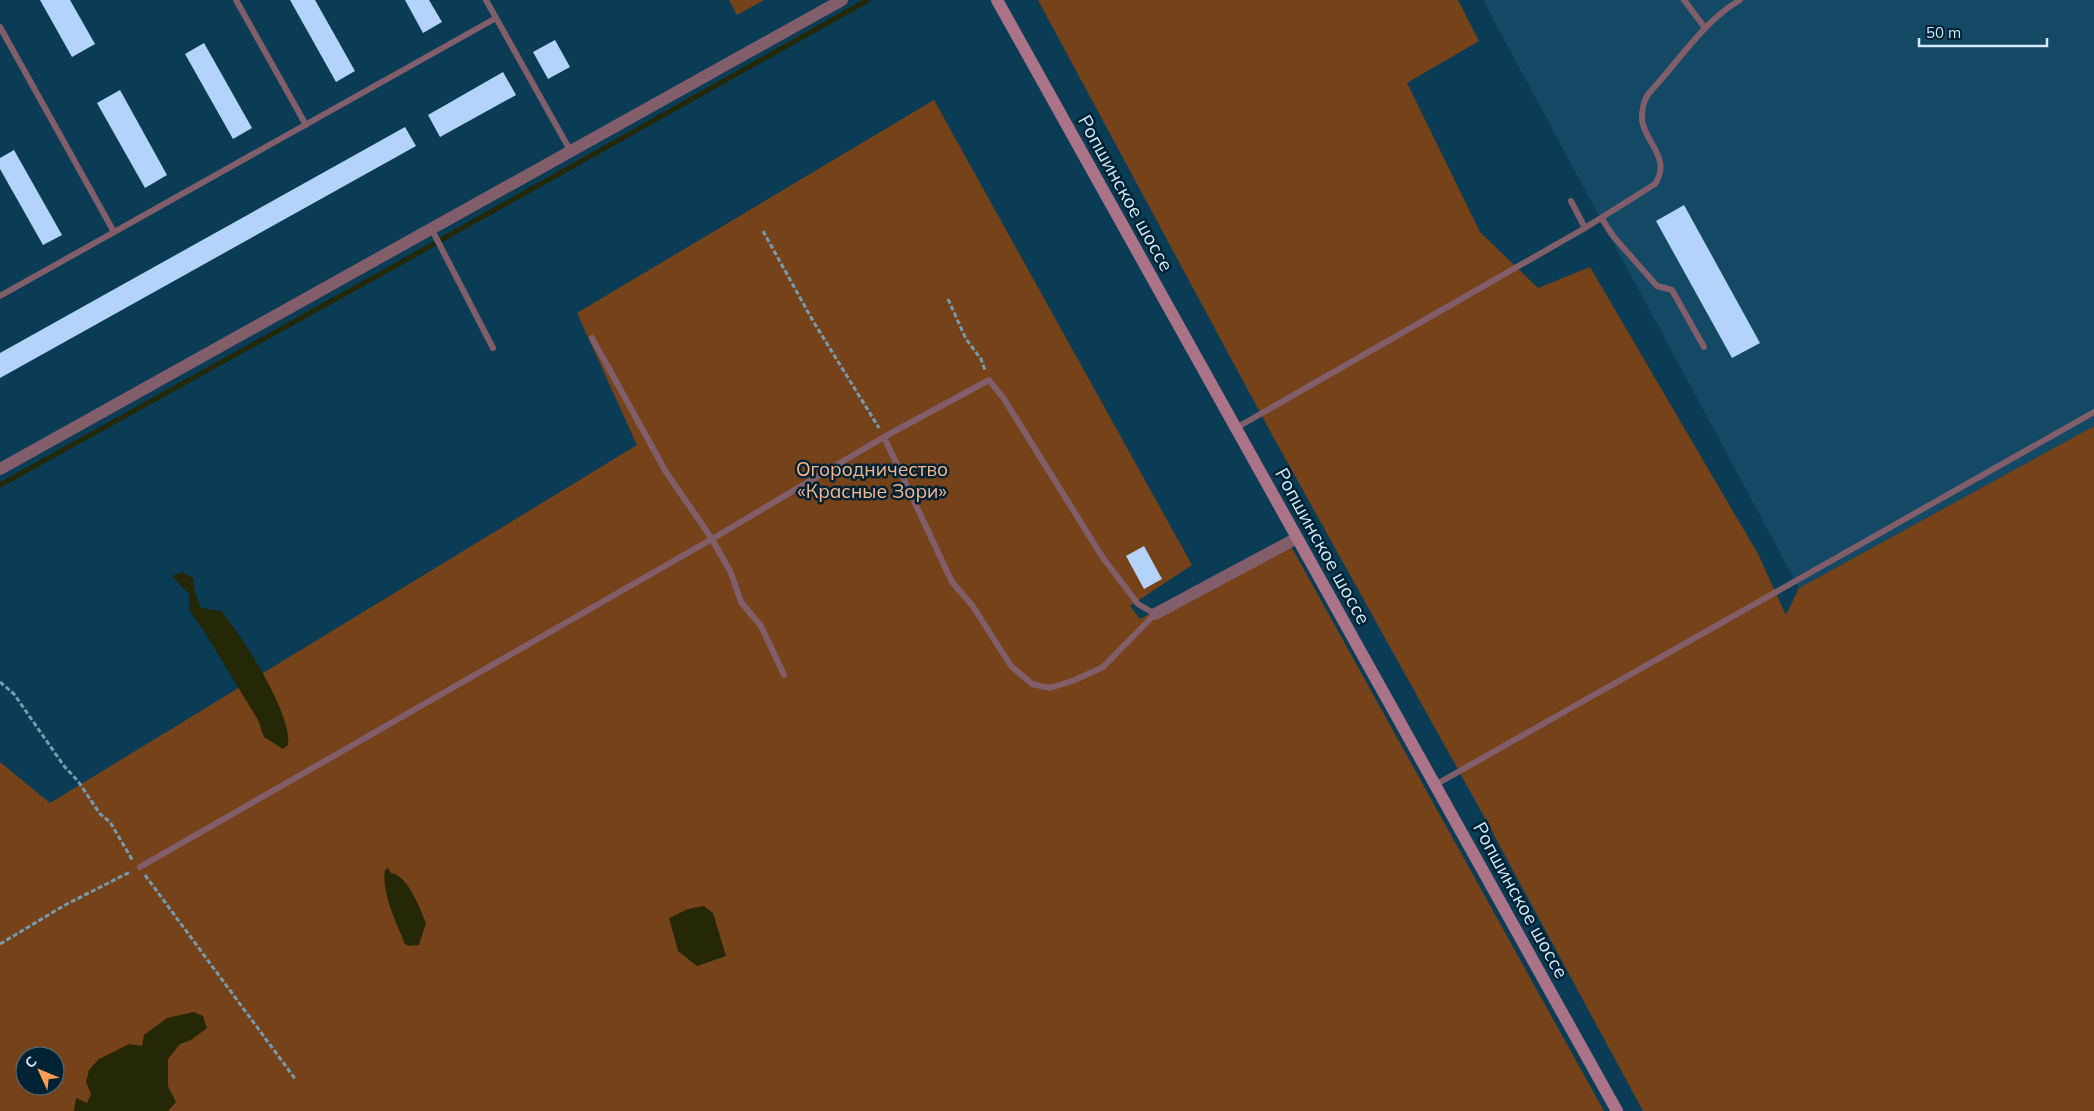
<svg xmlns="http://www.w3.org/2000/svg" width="2094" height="1111" viewBox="0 0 2094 1111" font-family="Mulish,sans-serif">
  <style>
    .built { fill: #134964 }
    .green { fill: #754219; fill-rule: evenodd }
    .water { fill: #242806 }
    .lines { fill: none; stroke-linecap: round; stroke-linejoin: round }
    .stream { stroke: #242806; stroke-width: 5 }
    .building { fill: #b4d3fb }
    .path { stroke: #779bae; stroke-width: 3; stroke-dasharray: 5 2.5; stroke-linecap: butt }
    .service { stroke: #825e6b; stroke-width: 6 }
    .minor { stroke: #825e6b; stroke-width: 12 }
    .secondary { stroke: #aa7387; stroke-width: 12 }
    .labels { text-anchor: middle; stroke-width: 5; stroke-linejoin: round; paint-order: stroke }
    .street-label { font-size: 19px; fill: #d2eaf9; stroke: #002235 }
    .park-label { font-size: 19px; fill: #f9b78a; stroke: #002235 }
  </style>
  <rect width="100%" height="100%" fill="#0a3c55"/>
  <!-- built -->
  <path class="built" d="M1483 0H2094V426L1799 588Z"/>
  <!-- green -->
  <path class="green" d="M729 0H764L737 15Z
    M1038 0H1458L1479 41 1407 83 1480 232 1538 288 1590 267 1758 554 1786 615 1799 588 2094 426V1111H1643L1475 800 1270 431Z
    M934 100 1192 565 1130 606 1140 619 1287 539 1604 1111H0V762L50 803 637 445 577 313ZM25 1056H55V1086H25Z"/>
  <!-- water -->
  <path class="water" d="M182 572 193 578 195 592 201 608 221 611C241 634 293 715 288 745L283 749 264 737 258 720 204 631 189 610V594L172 576Z
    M388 868 391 873C408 875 420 909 426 923L419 945 409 946 405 944C397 924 381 892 385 870Z
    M704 906 713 913 726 956 697 966 678 951 669 918 688 909Z
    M194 1012 203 1016 207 1028 191 1040 180 1044 168 1059V1086L176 1102 168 1111H74L76 1098 87 1103 91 1094 86 1082 89 1070 99 1059 129 1044 142 1046 144 1035 167 1018Z"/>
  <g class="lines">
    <!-- stream -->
    <path class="stream" d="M0 485 384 272 868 0"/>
  </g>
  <!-- building -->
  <path class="building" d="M40 0H70L95 44 72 57Z
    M290 0H315L355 71 336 82Z
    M405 0H429L442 22 423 33Z
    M555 40 570 67 548 79 533 52Z
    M204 43 252 128 233 139 185 54Z
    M503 72 516 95 440 137 428 115Z
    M120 90 167 175 145 188 97 103Z
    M405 127 416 146 0 378V353Z
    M14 150 62 235 43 245 0 169V158Z
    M1684 205 1760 343 1732 358 1656 221Z
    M1144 546 1162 579 1144 589 1126 556Z"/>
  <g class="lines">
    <!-- path -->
    <path class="path" d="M763 231 813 321 879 428
      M948 299 966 339 981 359 985 370
      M0 682 14 694 64 766 78 781 100 814 110 822 133 861
      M145 875 296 1080
      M0 944 65 905 130 872"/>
    <!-- service -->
    <path class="service" d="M236 0 306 125
      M486 0 570 150
      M1684 0 1705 28
      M0 27 114 232
      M1571 201 1585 228
      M1602 219 1613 236 1657 286 1672 290 1704 347
      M431 228 493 348
      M0 296 496 18
      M592 338 666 472 712 539 731 573 741 602 761 626 784 675
      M1236 428 1585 228 1655 184C1672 158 1645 143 1642 120 1642 115 1643 105 1645 100 1648 92 1659 83 1664 76 1687 49 1709 18 1740 0
      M1435 785 2094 412
      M140 867 712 539 884 437 989 380 1004 399 1103 558 1138 604 1155 614 1103 667 1075 680 1050 688 1032 684 1011 666 972 605 952 582 884 437"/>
    <!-- minor -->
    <path class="minor" d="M0 469 842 0
      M1155 614 1297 538"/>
    <!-- secondary -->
    <path class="secondary" d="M997 0 1617 1111"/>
  </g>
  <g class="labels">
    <!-- street labels -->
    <g class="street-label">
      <text transform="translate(1126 193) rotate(61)" y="7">Ропшинское шоссе</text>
      <text transform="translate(1323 546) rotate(61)" y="7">Ропшинское шоссе</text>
      <text transform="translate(1521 900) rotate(61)" y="7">Ропшинское шоссе</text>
    </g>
    <!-- park labels -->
    <g class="park-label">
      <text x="872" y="476">Огородничество<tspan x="872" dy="22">«Красные Зори»</tspan></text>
    </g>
  </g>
  <!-- north arrow -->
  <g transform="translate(40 1071) rotate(314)"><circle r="24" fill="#002235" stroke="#547283"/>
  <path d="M0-4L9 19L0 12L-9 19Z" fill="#fd9d54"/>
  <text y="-8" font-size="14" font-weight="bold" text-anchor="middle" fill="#d2eaf9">С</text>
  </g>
  <!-- scale -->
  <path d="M1919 38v8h128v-8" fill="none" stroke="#d2eaf9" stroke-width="2.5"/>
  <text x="1926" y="38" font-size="15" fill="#d2eaf9" stroke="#002235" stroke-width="4" paint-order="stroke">50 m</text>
</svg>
